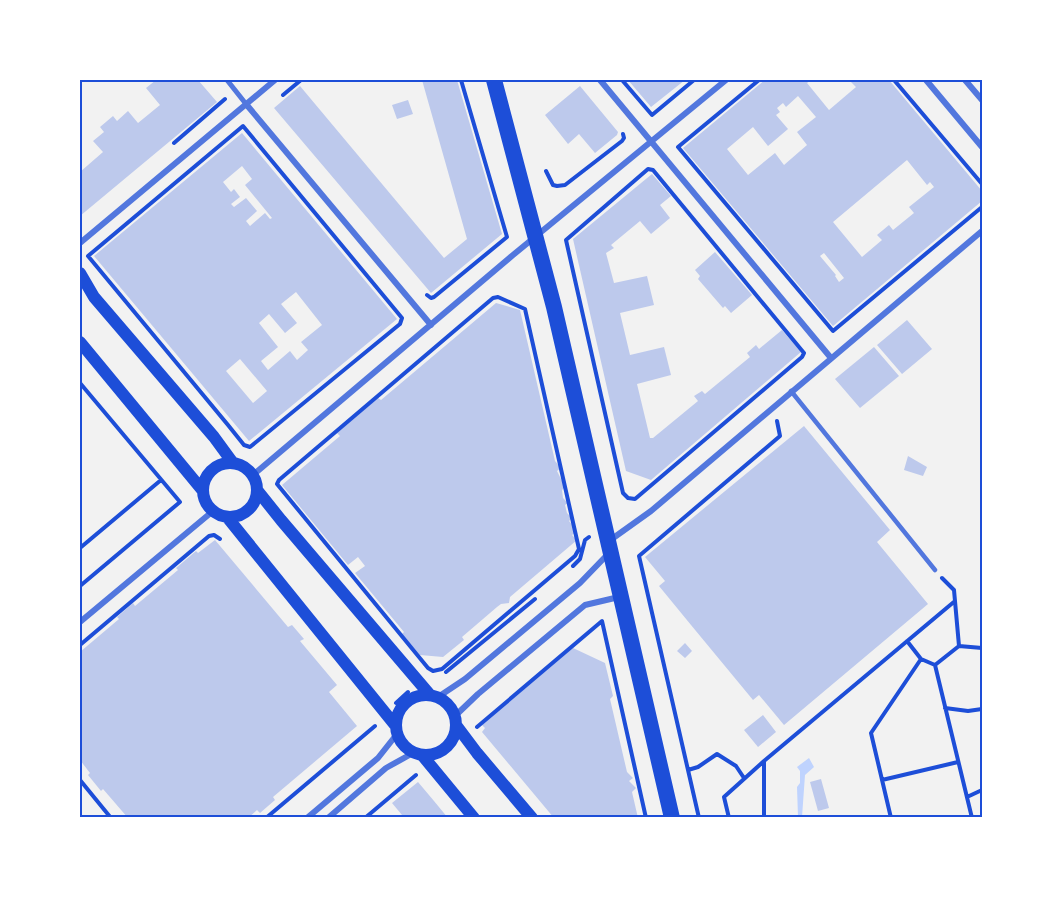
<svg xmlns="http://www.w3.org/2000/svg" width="1062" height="897" viewBox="0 0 1062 897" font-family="Jost,sans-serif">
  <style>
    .water { fill: #bfd3fe }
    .building { fill: #bdc9ec; fill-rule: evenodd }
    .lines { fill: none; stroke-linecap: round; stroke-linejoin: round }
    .path { stroke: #1d4ed8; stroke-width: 4 }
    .service { stroke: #5277de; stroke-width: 4.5 }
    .pedestrian { stroke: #5277de; stroke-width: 5 }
    .minor { stroke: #5277de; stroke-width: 6 }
    .secondary { stroke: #1d4ed8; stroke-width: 12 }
    .trunk { stroke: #1d4ed8; stroke-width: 16 }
    .neatline { fill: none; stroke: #1d4ed8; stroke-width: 2 }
  </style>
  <rect width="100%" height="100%" fill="#f2f2f2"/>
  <!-- water -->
  <path class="water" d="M809 758 814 767 805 775 802 817H798L797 787 800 783V771L797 767Z"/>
  <!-- building -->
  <path class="building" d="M156 80H198L217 102 80 216V172L103 152 93 141 104 132 100 127 113 116 117 121 128 111 138 123 160 105 146 88Z
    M422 80H457L502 234 431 293 274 108 300 86 444 258 467 239Z
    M628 80H685L651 107Z
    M765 80H811L807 83 829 110 856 87 849 80H889L982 191V201L833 326 683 148ZM798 96 816 117 797 132 807 145 784 165 775 153 748 175 727 149 753 127 768 146 788 129 776 115 780 112 777 108 783 103 786 107ZM907 160 927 185 930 182 934 187 909 207 914 213 893 230 889 225 877 235 882 240 862 257 833 222ZM824 253 844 278 839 282 835 276 836 275 820 256Z
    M580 86 618 132 617 135 595 153 579 134 568 144 545 115Z
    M408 100 413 114 397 119 392 105Z
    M242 133 397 319 249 441 94 256ZM242 166 252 179 245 185 272 218 270 219 265 213 250 226 246 221 257 211 246 198 234 207 231 204 240 197 234 189 231 192 223 182ZM296 292 322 325 301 342 308 350 297 360 290 351 268 370 261 361 278 347 259 323 269 314 285 333 297 323 281 304ZM240 359 267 391 253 403 226 371Z
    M652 174 671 196 660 205 670 218 651 234 640 221 611 245 614 248 606 253 614 283 647 276 654 305 620 313 630 355 664 347 671 375 637 384 650 438H653L698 401 694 396 702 391 705 394 750 357 747 353 756 345 759 349 782 330 801 352 651 480 626 471 573 239Z
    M715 252 752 295 731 313 725 306 723 308 698 279 700 276 695 270Z
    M496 303 520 310 555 461 561 468 557 471 565 487 562 490 563 498 568 503 565 505 567 513 572 518 569 521 575 528V533L572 535 577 540 510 597 509 603 501 604 497 607 462 637 464 640 443 657 420 655 402 634 404 632 355 573 365 566 358 557 348 565 282 485 340 436 337 433 378 398 381 400Z
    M907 320 932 349 902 374 877 345Z
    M874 347 899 376 860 408 835 379Z
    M804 426 890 530 877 542 928 604 784 725 759 695 753 700 691 625 659 586 665 581 645 557Z
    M908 456 927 467 923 476 904 470Z
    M215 540 288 627 292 625 304 639 300 641 337 685 329 692 357 726 273 797 275 800 260 813 257 810 248 818H128L103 789 101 791 88 775 90 773 80 760V652L119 619 117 617 133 603 135 606 178 570 176 568 196 551 198 553Z
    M685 643 692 651 685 658 677 651Z
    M573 648 605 663 613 696 610 699 627 772 633 778 629 781 636 788 632 792 638 818H554L482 732 485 728 482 725Z
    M763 715 776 732 758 747 744 730Z
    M821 779 829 808 818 811 810 782Z
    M418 782 434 801 448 818H404L402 815 392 803Z"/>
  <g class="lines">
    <!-- path -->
    <path class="path" d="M622 80 652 115 694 80
      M759 80 678 147 833 331 982 207
      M894 80 982 184
      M283 95 301 80
      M243 126 402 318 400 324 250 447 244 445 228 425 88 256Z
      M174 143 225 99
      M648 169 653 170 804 353 802 357 635 499 628 498 623 493 566 240Z
      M546 171 553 185 557 186 565 185 622 141 624 138 623 134
      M427 295 431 298 434 297 507 237 461 80
      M498 297 525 309 579 549 575 556 442 669 433 671 428 668 277 484 279 480 493 298Z
      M80 383 180 502 80 586
      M80 548 161 480
      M573 566 580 559 585 540 589 537
      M907 641 921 659 935 665
      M80 645 209 536 214 535 220 539
      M959 646 982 648
      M935 665 972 818
      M935 665 959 646 954 590 942 578
      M446 672 535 599
      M396 703 408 692
      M945 708 968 711 982 709
      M477 727 602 621 646 818
      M688 770 698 767 717 754 736 766 744 778
      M80 780 111 818
      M882 780 958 762
      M967 797 982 790
      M266 818 375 726
      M365 818 416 775
      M699 818 639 556 780 436 777 421
      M729 818 724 797 764 761
      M764 818V761L955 601
      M891 818 871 733 921 659"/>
    <!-- service -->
    <path class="service" d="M791 391 935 570"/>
    <!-- pedestrian -->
    <path class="pedestrian" d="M227 80 246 104"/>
    <!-- minor -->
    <path class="minor" d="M600 80 831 358
      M926 80 982 147
      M965 80 982 100
      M246 104 431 325
      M80 243 275 80
      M253 475 513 255 726 80
      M609 541 651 511 982 231
      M80 622 213 511
      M438 697 465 679 580 583 608 554
      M455 716 478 694 585 605 619 597
      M307 818 378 758 397 734
      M328 818 386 768 413 753"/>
    <!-- secondary -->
    <path class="secondary" d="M80 273 94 297 214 437 233 463
      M80 342 203 491
      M203 490a27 27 0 1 1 54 0a27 27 0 1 1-54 0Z
      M257 490 281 520 430 695
      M227 517 395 725
      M396 725a30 30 0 1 1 60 0a30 30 0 1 1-60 0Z
      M456 725 477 753 532 818
      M422 755 474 818"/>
    <!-- trunk -->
    <path class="trunk" d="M494 80 554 307 672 818"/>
  </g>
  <!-- border -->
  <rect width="1062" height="897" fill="none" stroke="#ffffff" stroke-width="162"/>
  <rect x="81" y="81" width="900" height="735" class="neatline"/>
</svg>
